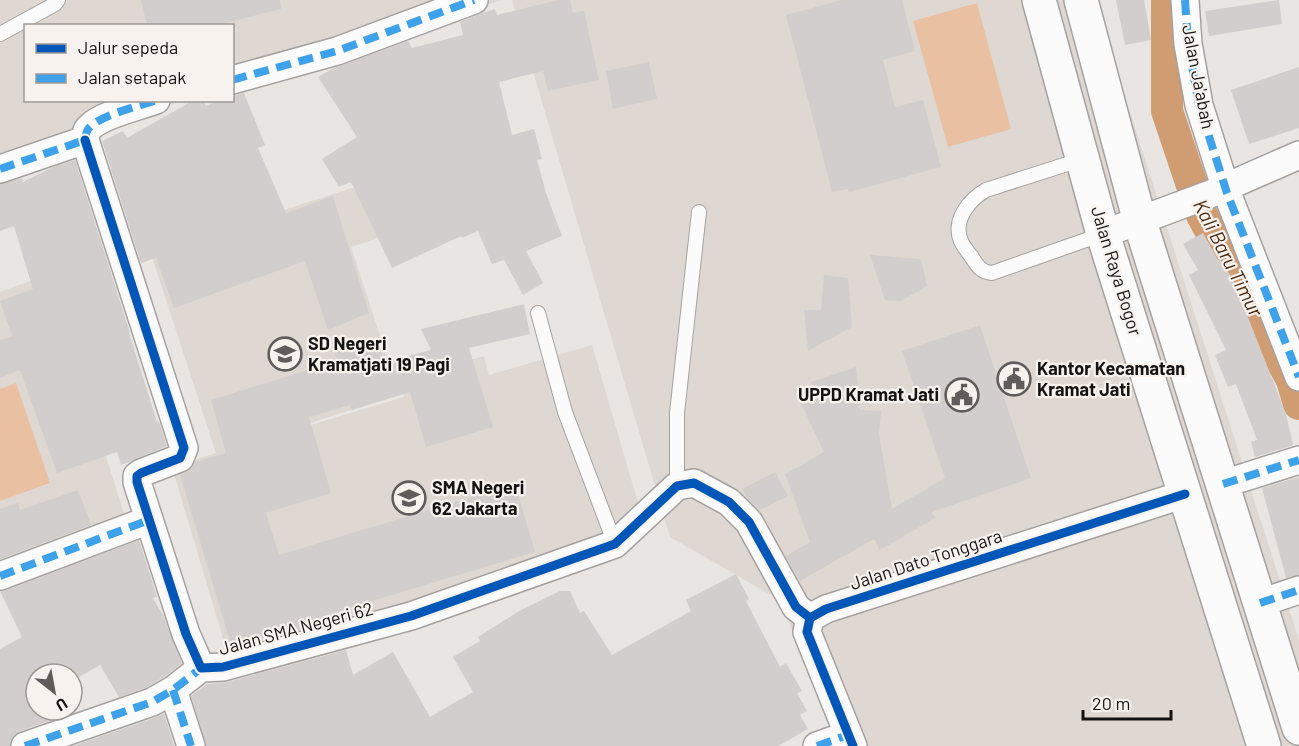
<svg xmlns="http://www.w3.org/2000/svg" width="1299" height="746" viewBox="0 0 1299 746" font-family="Barlow,sans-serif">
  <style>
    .built { fill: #dfd8d2 }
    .grass { fill: #e9c1a2 }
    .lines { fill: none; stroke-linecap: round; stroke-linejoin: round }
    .canal { stroke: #d09c71; stroke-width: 32 }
    .building { fill: #d1cecd }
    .lane-casing { stroke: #a4a1a0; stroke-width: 16 }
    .street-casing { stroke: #a4a1a0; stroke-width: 30 }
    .highway-casing { stroke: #a4a1a0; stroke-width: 36 }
    .lane { stroke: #fcfbfb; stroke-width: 14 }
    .street { stroke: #fcfbfb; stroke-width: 27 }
    .highway { stroke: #fcfbfb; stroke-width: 33 }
    .quiet { stroke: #3da2ea; stroke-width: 8; stroke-dasharray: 15 8; stroke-linecap: butt }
    .cycleway-casing { stroke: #f7f2ee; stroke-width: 13 }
    .cycleway { stroke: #0057b8; stroke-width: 9 }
    .labels { text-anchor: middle; stroke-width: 4.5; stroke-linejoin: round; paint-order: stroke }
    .street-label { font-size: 18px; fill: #151312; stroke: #f7f2ee }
    .poi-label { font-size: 18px; font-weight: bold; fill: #151312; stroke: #f7f2ee; text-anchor: start }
    .water-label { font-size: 20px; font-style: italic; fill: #4b2c12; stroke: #f7f2ee }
  </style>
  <rect width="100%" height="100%" fill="#e8e5e3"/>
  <!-- built -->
  <path class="built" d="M0 0H502L233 85 232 26H26V100L183 101 0 158Z
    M512 0H1094L1299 640V746H845L778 599 670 537Z
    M388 176 406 229 351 247 399 394 231 449 404 397 400 381 484 356 489 375 592 345 646 530 228 655 172 467 216 453 151 254Z
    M49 274 126 520 0 562V292Z"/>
  <!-- grass -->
  <path class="grass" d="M977 3 1011 129 948 147 913 21Z
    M16 383 50 483 0 501V389Z"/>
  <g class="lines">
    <!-- canal -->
    <path class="canal" d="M1167 0V111L1202 215 1292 380 1299 404"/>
  </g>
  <!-- building -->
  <path class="building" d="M141 0H280L281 9 214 26H147Z
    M558 0H570L573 13 584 11 599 80 548 91 543 71 499 82 512 135 534 129 542 159 537 160 546 193 562 236 526 251 543 283 523 295 504 260 492 264 478 231 462 238 461 236 392 268 351 182 339 187 322 159 357 137 318 77 332 69 408 41 412 48 463 35 460 22 483 13 495 9 497 15Z
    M842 0H902L915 51 883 60 895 107 923 100 941 167 849 192 847 189 832 192 786 15Z
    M1116 0H1144L1151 40 1125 45Z
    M1279 0 1282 24 1209 36 1205 11Z
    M649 62 657 99 613 109 606 71Z
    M1299 67V128L1249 144 1231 90Z
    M244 93 265 145 258 148 286 213 333 196 369 313 328 330 305 261 174 308 156 258 141 263 102 141 123 131 127 138 194 100H203L206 106 220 100H232V96Z
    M75 160 130 333H129L157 422H159L167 446 121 465 117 452 57 473 20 370 0 378V340L12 336 0 301 33 289 14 226 0 231V184L22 178 23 182 53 167Z
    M1203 233 1218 260 1220 259 1233 279 1286 414 1293 445 1255 457 1251 442 1257 440 1236 384 1228 387 1215 355 1226 350 1189 275 1198 270 1183 244Z
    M870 255 921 259 927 286 901 301 885 300Z
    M824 275 848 278 852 327 808 351 804 310H821Z
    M524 304 530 334 469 348 493 427 426 447 410 392 352 410 350 405 309 417 331 493 266 513 279 555 515 484 535 552 335 612 337 620 232 648 180 475 191 470 195 462 226 453 211 400 337 361 334 350 377 340 384 362 431 350 421 329Z
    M980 325 1031 478 932 512 935 518 880 550 874 539 800 581 786 556 810 542 785 474 824 452 794 389 812 387 811 382 856 367 860 410 881 411 879 434 892 509 945 478 902 351Z
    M775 472 788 496 760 510 747 498 742 489Z
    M1299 477V575L1286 578 1262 488Z
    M78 490 91 525 0 559V509L18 503 20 510Z
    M139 540 157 597 153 598 164 617 182 663 164 677 145 688 119 697 100 665 72 681V674H36V710H60L64 716 20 731 13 736 10 746H0V649L22 637 0 591Z
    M736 574 749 599 746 601 780 667 786 663 802 691 797 693 807 711 800 715 808 729 778 746H206L191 696 207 684 227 682 346 650 353 675 393 652 430 717 473 692 453 657 480 641 478 637 519 611 560 591H570L580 613 584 611 612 655 691 611 686 600Z
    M164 713 174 746H73L157 717Z"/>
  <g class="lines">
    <defs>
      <path id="lane" d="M0 34 55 4 58 0
        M1083 159 986 190C970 199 952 220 961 241 963 246 968 252 971 256 977 265 980 272 992 273L1103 234
        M538 313 565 412 615 544
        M677 486V413L699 212"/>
      <path id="street" d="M1185 0 1188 44 1199 105 1227 193 1299 377
        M232 80 337 51 474 0
        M85 140 184 448 180 458 141 473 137 476V482L186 634 201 668 223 667 411 616 615 544 677 486 694 483 729 502 749 522 796 607 810 618
        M85 140C86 135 86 130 90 127 103 114 138 107 156 100
        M0 169 85 140
        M1103 234 1208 195 1299 155
        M1223 484 1299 460
        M0 576 149 520
        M1260 603 1299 590
        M173 690 191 746
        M25 746 152 702 173 690 201 668
        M817 746 848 735
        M853 746 807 632 810 618 826 609 1185 494"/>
      <path id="highway" d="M1039 0 1103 234 1264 746
        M1081 0 1140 222 1299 728"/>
    </defs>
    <!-- lane casing -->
    <use href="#lane" class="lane-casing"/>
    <!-- street casing -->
    <use href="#street" class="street-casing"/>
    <!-- highway casing -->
    <use href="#highway" class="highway-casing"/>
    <!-- lane -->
    <use href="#lane" class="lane"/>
    <!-- street -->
    <use href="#street" class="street"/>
    <!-- highway -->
    <use href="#highway" class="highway"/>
    <!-- quiet -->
    <path class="quiet" d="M1185 0 1188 44 1199 105 1227 193 1299 377
      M232 80 337 51 474 0
      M85 140C86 135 86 130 90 127 103 114 138 107 156 100
      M0 169 85 140
      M1223 484 1299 460
      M0 576 149 520
      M1260 603 1299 590
      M173 690 191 746
      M25 746 152 702 173 690 201 668
      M817 746 848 735"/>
    <defs>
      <path id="cycleway" d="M85 140 184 448 180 458 141 473 137 476V482L186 634 201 668 223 667 411 616 615 544 677 486 694 483 729 502 749 522 796 607 810 618
        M853 746 807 632 810 618 826 609 1185 494"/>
    </defs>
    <!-- cycleway casing -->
    <use href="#cycleway" class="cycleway-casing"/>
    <!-- cycleway -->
    <use href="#cycleway" class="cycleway"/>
  </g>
  <!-- icons -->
  <defs>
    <symbol id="school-ring" viewBox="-11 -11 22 22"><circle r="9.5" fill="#f7f2ee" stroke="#5f5c5b" stroke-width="1.5"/><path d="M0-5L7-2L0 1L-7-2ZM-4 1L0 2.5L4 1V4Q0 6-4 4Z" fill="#5f5c5b"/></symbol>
    <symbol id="civic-ring" viewBox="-11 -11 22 22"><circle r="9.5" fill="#f7f2ee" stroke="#5f5c5b" stroke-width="1.5"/><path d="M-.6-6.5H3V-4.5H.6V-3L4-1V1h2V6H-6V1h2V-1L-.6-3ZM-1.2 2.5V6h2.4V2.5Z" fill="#5f5c5b"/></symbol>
  </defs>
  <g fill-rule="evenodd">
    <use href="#school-ring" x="266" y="335" width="38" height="38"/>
    <use href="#civic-ring" x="995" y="360" width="38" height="38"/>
    <use href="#civic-ring" x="943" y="376" width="38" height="38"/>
    <use href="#school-ring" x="390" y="479" width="38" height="38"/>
  </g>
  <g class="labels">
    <!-- street labels -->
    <g class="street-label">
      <text transform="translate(1198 77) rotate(79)" y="6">Jalan Ja'abah</text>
      <text transform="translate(1116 271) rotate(73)" y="6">Jalan Raya Bogor</text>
      <text transform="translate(926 560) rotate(-18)" y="6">Jalan Dato Tonggara</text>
      <text transform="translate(296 629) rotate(-15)" y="6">Jalan SMA Negeri 62</text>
    </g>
    <!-- poi labels -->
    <g class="poi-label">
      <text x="308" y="350">SD Negeri<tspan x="308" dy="21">Kramatjati 19 Pagi</tspan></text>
      <text x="1037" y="375">Kantor Kecamatan<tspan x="1037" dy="21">Kramat Jati</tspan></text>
      <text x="939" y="401" text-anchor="end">UPPD Kramat Jati</text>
      <text x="432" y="494">SMA Negeri<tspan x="432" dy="21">62 Jakarta</tspan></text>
    </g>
    <!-- water labels -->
    <g class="water-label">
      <text transform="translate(1228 258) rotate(63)" y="7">Kali Baru Timur</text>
    </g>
  </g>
  <!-- legend -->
  <rect x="24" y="24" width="210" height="78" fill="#f7f2ee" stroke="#9d9996" stroke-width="1.5"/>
  <rect x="36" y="44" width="30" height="9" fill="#0057b8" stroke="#9d9996" stroke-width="1.5"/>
  <text x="78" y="54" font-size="18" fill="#151312">Jalur sepeda</text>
  <rect x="36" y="74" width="30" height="9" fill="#3da2ea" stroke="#9d9996" stroke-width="1.5"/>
  <text x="78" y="84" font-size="18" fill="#151312">Jalan setapak</text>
  <!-- north arrow -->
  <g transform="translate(54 692) rotate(149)"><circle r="28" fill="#f7f2ee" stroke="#9d9996" stroke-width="1.5"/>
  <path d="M0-4.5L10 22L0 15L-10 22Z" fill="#5f5c5b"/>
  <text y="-9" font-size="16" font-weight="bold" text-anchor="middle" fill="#151312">U</text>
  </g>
  <!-- scale -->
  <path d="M1083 710v9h88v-9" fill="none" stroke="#151312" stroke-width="3"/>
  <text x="1092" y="710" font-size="18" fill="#151312" stroke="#f7f2ee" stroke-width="4.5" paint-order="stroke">20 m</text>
</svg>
